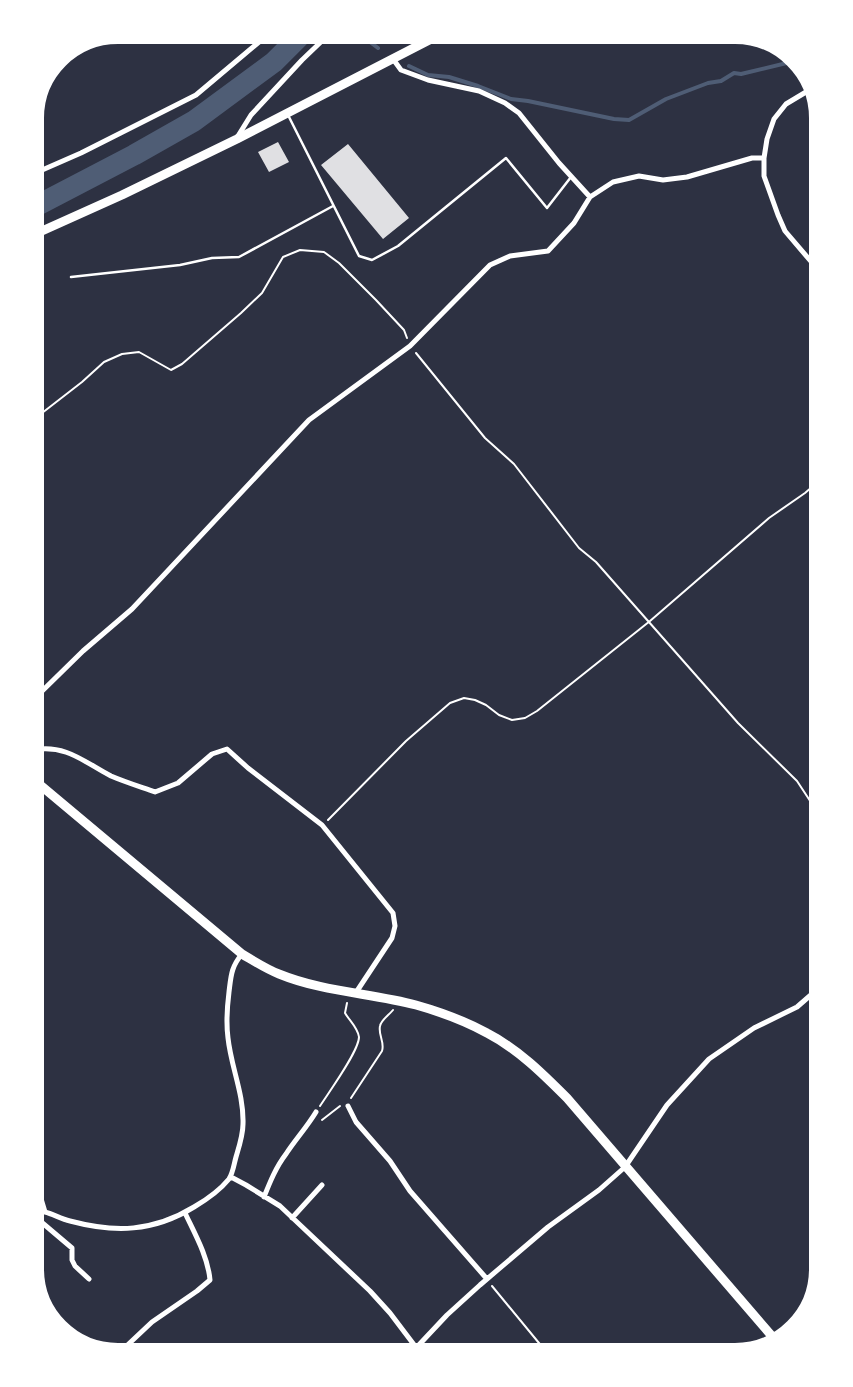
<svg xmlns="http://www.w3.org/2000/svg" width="853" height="1387" viewBox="0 0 853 1387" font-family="Figtree,sans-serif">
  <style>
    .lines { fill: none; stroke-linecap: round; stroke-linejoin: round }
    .stream { stroke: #4f5d75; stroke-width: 4 }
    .river { stroke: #4f5d75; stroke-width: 21 }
    .building { fill: #e0e0e3 }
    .path { stroke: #fff; stroke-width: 2 }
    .service { stroke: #fff; stroke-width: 2.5 }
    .minor { stroke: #fff; stroke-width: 5 }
    .trunk { stroke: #fff; stroke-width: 9 }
    .rim { fill: none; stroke: #fff; stroke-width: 6 }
  </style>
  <rect width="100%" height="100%" fill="#2d3142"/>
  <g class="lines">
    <!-- stream -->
    <path class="stream" d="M362 36 378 48
      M409 66 428 75 449 77 478 86 511 99 528 101 614 119 629 120 666 99 708 83 721 81 734 73 741 74 795 61"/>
    <!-- river -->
    <path class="river" d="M33 206 40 204 134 155 194 121 274 62 299 37"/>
  </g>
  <!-- building -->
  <path class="building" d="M278 142 289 162 269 172 258 152Z
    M348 144 409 218 383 239 321 165Z"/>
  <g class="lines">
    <!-- path -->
    <path class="path" d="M416 353 485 438 514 464 579 548 596 562 738 723 797 781 820 816
      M33 420 82 382 104 362 122 354 139 352 171 370 182 364 241 313 262 293 283 257 300 250 324 252 339 263 376 300 404 330 407 338
      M328 820 406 741 450 703 464 698 475 700 486 705 499 715 512 720 525 718 537 711 650 621 769 518 805 493 820 480
      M351 1098 382 1051C385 1042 378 1035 380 1026 381 1020 389 1015 393 1010
      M320 1106C329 1092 359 1051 359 1037 358 1028 349 1020 345 1013L347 1003
      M322 1120 340 1106
      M492 1286 548 1354"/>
    <!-- service -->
    <path class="service" d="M288 115 359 256 372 260 398 246 506 158 547 208 571 177
      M71 277 180 265 212 258 239 257 333 206"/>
    <!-- minor -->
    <path class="minor" d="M393 59 401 70 428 80 479 91 505 103 519 113 559 163 590 197
      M814 90 806 92 786 104 774 119 767 139 764 158V176L778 215 785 231 820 272
      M238 136 251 115 302 60 326 37
      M33 174 81 153 196 95 265 37
      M33 700 83 651 132 609 309 420 410 346 490 265 510 256 548 251 574 223 590 197 613 182 639 176 663 180 687 177 752 158H764
      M33 750C66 744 84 762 111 776 125 782 141 787 155 792L178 783 212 754 227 749 248 768 322 825 393 913 395 926 392 938 355 994
      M348 1106 356 1122 390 1161 410 1191 487 1279
      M33 1172 45 1212C53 1214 61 1219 70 1221 115 1233 153 1232 194 1207 206 1200 220 1190 229 1179 233 1173 234 1164 236 1157 239 1147 243 1135 243 1124 244 1094 231 1067 228 1038 226 1023 227 1008 229 992 231 976 231 967 242 954
      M231 1177 246 1185 280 1206 370 1291 390 1313 421 1354
      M264 1197C270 1182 276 1167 286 1154 295 1140 307 1127 316 1112
      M33 1210 45 1212
      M33 1215 72 1248V1260L75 1266 89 1279
      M292 1218 322 1185
      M416 1348 447 1315 480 1285 548 1227 599 1190 625 1167 667 1105 709 1059 754 1028 797 1007 820 987
      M118 1354 152 1322 197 1291 210 1280C208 1257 195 1234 185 1213"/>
    <!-- trunk -->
    <path class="trunk" d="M33 235 122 195 237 139 437 36
      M33 779 242 954C254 961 266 969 279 974 323 992 371 993 416 1005 441 1012 465 1021 487 1033 518 1049 543 1074 567 1098L777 1342"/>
  </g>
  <!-- crop -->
  <path d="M0 0H853V1387H0ZM118 41H735A77 77 0 0 1 812 118V1269A77 77 0 0 1 735 1346H118A77 77 0 0 1 41 1269V118A77 77 0 0 1 118 41Z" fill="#fff" fill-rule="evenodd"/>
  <path class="rim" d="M118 41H735A77 77 0 0 1 812 118V1269A77 77 0 0 1 735 1346H118A77 77 0 0 1 41 1269V118A77 77 0 0 1 118 41Z"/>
</svg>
